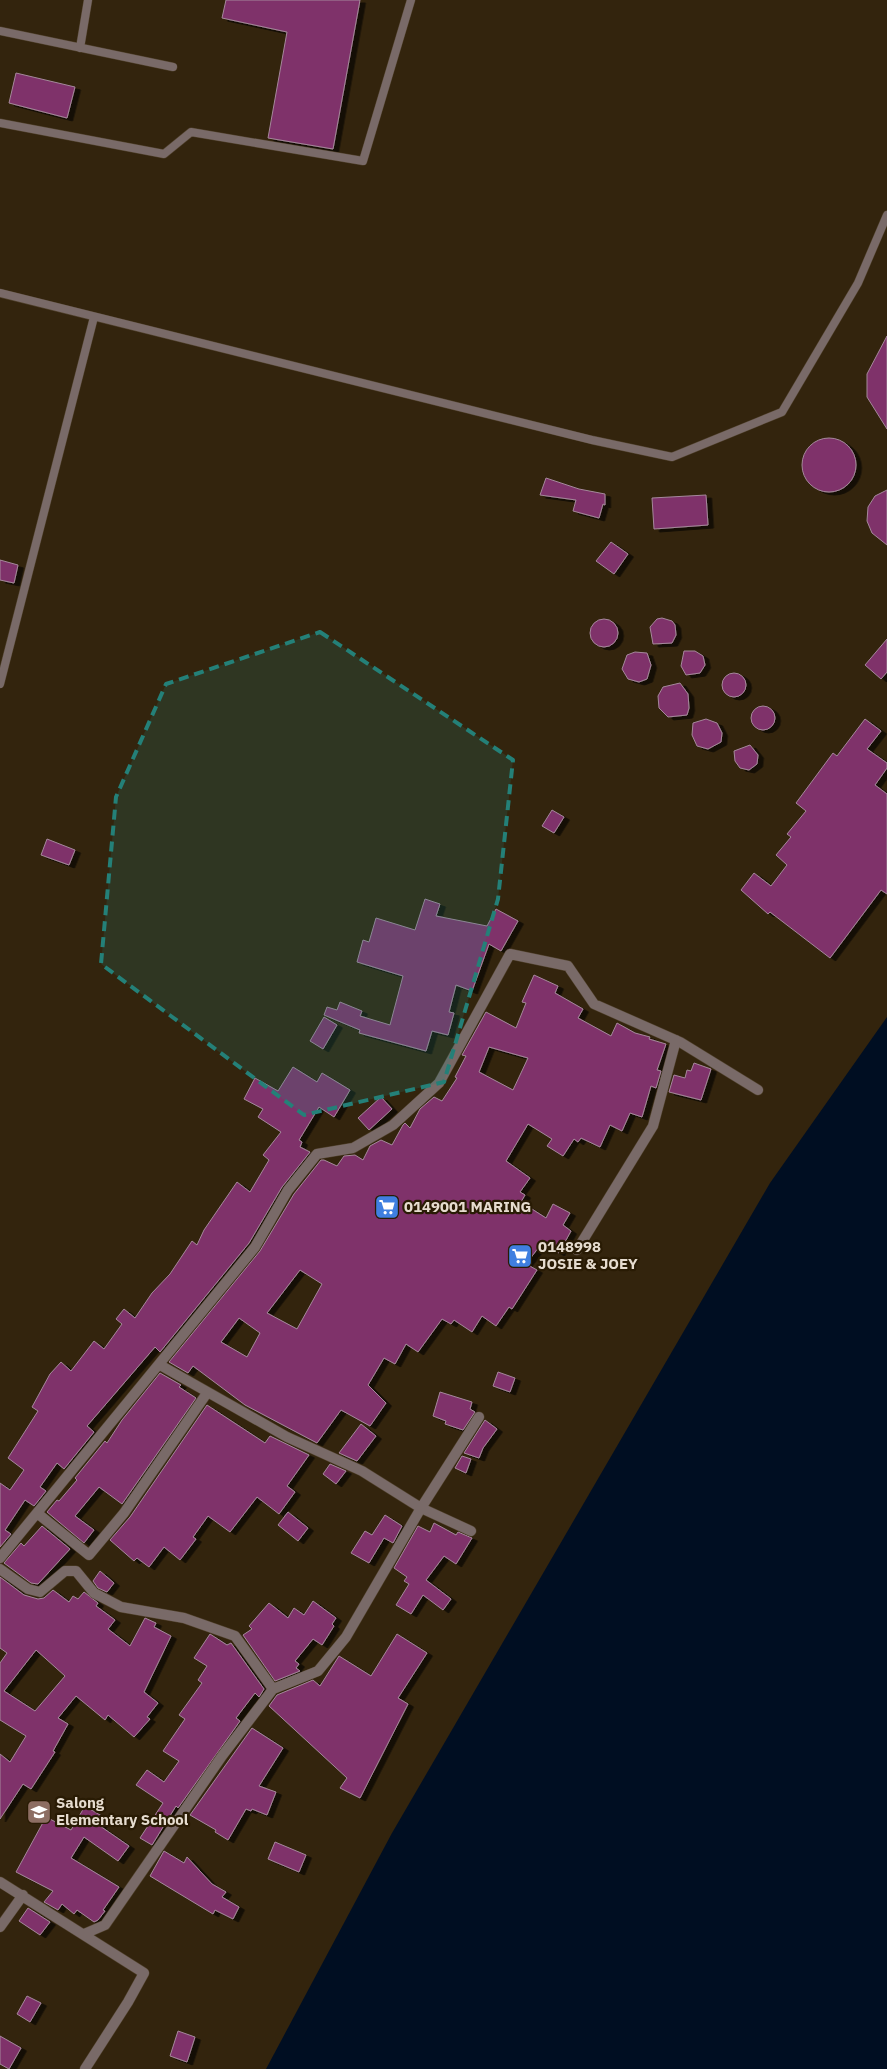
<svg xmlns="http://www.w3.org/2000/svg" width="887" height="2069" viewBox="0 0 887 2069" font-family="'IBM Plex Sans',sans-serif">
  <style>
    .water { fill: #000e22 }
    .building { fill: #7f336b; stroke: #a5889b; fill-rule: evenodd; filter: url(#shadow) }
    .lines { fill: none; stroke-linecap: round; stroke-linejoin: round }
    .service-casing { stroke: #50412c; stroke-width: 9 }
    .minor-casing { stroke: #50412c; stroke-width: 11 }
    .service { stroke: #796a68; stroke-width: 8 }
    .minor { stroke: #796a68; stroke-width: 10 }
    .marked { fill: #248078; fill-opacity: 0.2; stroke: #248078; stroke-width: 4; stroke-dasharray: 10 6; stroke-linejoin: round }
    .labels { text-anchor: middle; stroke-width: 4.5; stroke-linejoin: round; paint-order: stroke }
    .poi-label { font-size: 15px; font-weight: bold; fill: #e6dccf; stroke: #291b04; text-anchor: start }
  </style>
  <defs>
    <filter id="shadow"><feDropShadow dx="5.5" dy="3" stdDeviation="0" flood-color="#0009"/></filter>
  </defs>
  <rect width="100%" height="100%" fill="#33240d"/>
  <!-- water -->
  <path class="water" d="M887 1017V2069H266L392 1833 770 1183Z"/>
  <!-- building -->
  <path class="building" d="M226 0H360L333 149 268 138 287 32 222 18Z
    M16 73 75 87 67 118 9 103Z
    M887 336V429L867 397V374Z
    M802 465a27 27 0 1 1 54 0a27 27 0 1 1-54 0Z
    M546 478 579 489 605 494V505L603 504 599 518 573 511 576 500 540 495Z
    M887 490V545L872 533 867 521 868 507 875 496Z
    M706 495 708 525 654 529 652 498Z
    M611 542 628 554 614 574 596 561Z
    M0 560 18 565 14 583 0 580Z
    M662 618 672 621 675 625 676 635 672 643 653 644 650 627 657 619Z
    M590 633a14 14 0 1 1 28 0a14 14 0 1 1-28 0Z
    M887 639V672L881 679 865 665Z
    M684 651H695L703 656 705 665 700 673 686 675 681 666Z
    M635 652 647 653 651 665 647 679 639 682 628 679 622 669 627 655Z
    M722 685a12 12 0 1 1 24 0a12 12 0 1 1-24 0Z
    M680 683 688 694 689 708 687 715 668 717 659 708 658 696 663 687Z
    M751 718a12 12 0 1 1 24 0a12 12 0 1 1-24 0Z
    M706 719 717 723 722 733 721 742 708 749 697 746 692 735 693 723Z
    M865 719 881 731 867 749 887 763V768L875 785 887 794V894L881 890 830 958 770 912 768 914 741 890 754 873 771 886 787 865 776 855 791 837 787 834 806 811 796 803 833 753 837 756Z
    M750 745 758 755 757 764 749 770 740 768 735 761 734 751Z
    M552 810 564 817 554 833 542 826Z
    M47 839 75 850 69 865 41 855Z
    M425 899 440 904 436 916 487 926 496 909 518 921 501 951 489 944 472 991 456 985 449 1012 454 1013 448 1035 432 1031 426 1051 359 1033 360 1030 324 1015 327 1007 337 1010 340 1002 362 1011 360 1016 390 1025 403 976 357 962 363 940 369 942 376 918 415 930Z
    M534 975 558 986 555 993 583 1009 578 1018 611 1036 617 1023 635 1033 650 1037 649 1039 666 1044 657 1070 661 1071 656 1088 651 1086 642 1117 630 1113 622 1131 610 1125 600 1147 581 1138 578 1142 574 1139 563 1156 547 1146 552 1139 528 1124 506 1161 530 1178 520 1192 525 1195 521 1202 546 1218 553 1204 570 1213 563 1225 571 1231 559 1253 542 1243 526 1264 537 1270 512 1309 509 1307 496 1326 482 1316 472 1332 454 1320 451 1324 442 1319 418 1352 406 1344 395 1364 384 1358 368 1385 386 1403 370 1426 341 1410 317 1443 245 1405 193 1366 188 1373 169 1362 260 1251 294 1194 321 1160H324L337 1166 344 1156 355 1155 363 1160 370 1146 381 1140 392 1145 403 1125 405 1123 410 1128 420 1109 434 1097 442 1101 457 1078 455 1077 466 1056 462 1055 486 1012 516 1028 526 1003 522 1002ZM489 1047 528 1058 513 1090 479 1072ZM300 1270 322 1284 297 1329 267 1313ZM239 1318 260 1333 247 1357 221 1342Z
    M324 1017 337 1025 323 1049 310 1041Z
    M694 1063 711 1069 701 1100 669 1092 674 1075 685 1078 687 1070 691 1071Z
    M293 1067 317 1082 322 1073 350 1090 334 1117 319 1107 299 1140 302 1142 300 1147 310 1152 282 1187 249 1243 160 1352 155 1347 87 1426 94 1432 64 1469 57 1463 40 1487 46 1491 34 1506 25 1500 5 1530 11 1534 0 1547V1483L10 1490 24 1470 8 1458 38 1411 32 1407 50 1374 61 1362 71 1371 94 1341 104 1349 122 1324 116 1319 124 1309 135 1318 152 1293 170 1274 192 1241 197 1245 204 1230 237 1182 250 1192 269 1160 263 1155 281 1132 258 1117 263 1109 244 1099 255 1078 278 1091Z
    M381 1097 392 1109 369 1130 358 1118Z
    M498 1372 515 1378 510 1392 493 1386Z
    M160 1373 181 1385 179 1387 196 1398 122 1504 99 1487 75 1516 94 1530 84 1543 47 1512 57 1500 59 1501 77 1480 75 1478 105 1441 107 1443 122 1420Z
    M440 1392 472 1402 470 1409 475 1412 463 1430 445 1424 446 1421 433 1416Z
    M207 1405 265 1443 270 1436 309 1455 287 1486 295 1492 279 1514 257 1497 230 1532 208 1516 193 1537 196 1539 180 1560 164 1547 149 1567 137 1558 134 1561 110 1540 130 1517Z
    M485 1420 497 1429 483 1448 479 1458 464 1453Z
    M361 1424 376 1436 357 1461 339 1453Z
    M462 1456 471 1459 466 1473 455 1468Z
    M330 1464 346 1471 336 1484 323 1474Z
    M288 1512 308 1528 298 1541 278 1525Z
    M385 1515 402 1526 393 1543 384 1538 369 1563 351 1553 365 1531 372 1535Z
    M434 1523 456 1535 458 1532 472 1538 456 1564 444 1556 426 1580 451 1599 443 1610 423 1595 411 1614 396 1605 409 1584 404 1581 407 1577 394 1568 418 1526 430 1532Z
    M42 1526 70 1549 38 1584 31 1583 4 1563 21 1543 24 1546Z
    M100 1571 114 1583 107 1592 98 1588 93 1581Z
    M0 1577 24 1595 38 1599 44 1598 53 1590 69 1602 73 1596 78 1599 84 1592 98 1603 96 1606 115 1620 108 1629 130 1646 145 1618 156 1623 154 1627 171 1636 144 1692 158 1703 147 1717 150 1719 134 1737 108 1715 105 1720 76 1696 58 1718 68 1724 53 1751 55 1752 31 1789 23 1784 0 1819V1754L10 1762 26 1736 0 1720V1663L7 1653 0 1648ZM36 1650 65 1676 35 1711 4 1691Z
    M313 1601 336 1618 332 1624 334 1626 322 1645 313 1639 295 1661 299 1664 296 1668 300 1671 275 1681 243 1635 252 1629 249 1626 269 1603 288 1618 294 1608 304 1615Z
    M210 1634 227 1645 231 1643 264 1689 259 1697 255 1693 236 1718 240 1721 178 1808 176 1806 152 1845 140 1838 163 1803 136 1785 147 1770 164 1782 179 1761 163 1751 185 1719 179 1715 202 1683 198 1680 207 1666 194 1658Z
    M397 1634 427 1653 398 1698 408 1704 360 1798 340 1788 347 1778 269 1706 277 1695 313 1680 320 1686 339 1656 371 1676Z
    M252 1728 283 1748 259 1786 276 1792 267 1815 252 1809 251 1811 246 1809 228 1840 215 1832 216 1830 190 1815Z
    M85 1806 105 1818 100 1826 129 1846 118 1861 84 1837 71 1858 119 1887 103 1910 105 1911 98 1920 94 1922 77 1910 74 1914 62 1904 58 1910 44 1902 53 1891 16 1872 46 1817 71 1830Z
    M275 1842 306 1855 299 1872 268 1859Z
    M164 1851 184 1863 187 1857 212 1884 226 1892 222 1897 239 1907 233 1919 215 1910 213 1914 150 1876Z
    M28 1908 50 1922 40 1935 19 1921Z
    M27 1996 41 2003 30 2022 17 2014Z
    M178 2031 195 2037 187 2062 170 2056Z
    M0 2036 21 2048 9 2069 0 2064Z"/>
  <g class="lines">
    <defs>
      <path id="service" d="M0 31 173 67
        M80 48 88 0
        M0 123 164 154 191 132 363 161 411 0
        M0 293 592 440 672 457 782 412 858 283 887 215
        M0 684 94 317"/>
      <path id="minor" d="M577 1250 653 1126 676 1040
        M160 1365 287 1437 362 1471 421 1508 471 1531
        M37 1513 89 1555 124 1513 207 1393
        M0 1558 255 1247 288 1190 317 1154 353 1148 393 1125 439 1083 510 954 568 966 594 1004 680 1042 758 1090
        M0 1569 28 1589 40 1592 65 1571H76L94 1593 121 1607 184 1618 235 1636 273 1689
        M0 1882 144 1973 128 2002 85 2069
        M0 1927 23 1895
        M84 1934 105 1925 222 1756 273 1689 318 1671 346 1637 421 1508 479 1417"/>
    </defs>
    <!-- service casing -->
    <use href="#service" class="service-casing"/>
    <!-- minor casing -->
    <use href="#minor" class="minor-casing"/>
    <!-- service -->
    <use href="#service" class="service"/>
    <!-- minor -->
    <use href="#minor" class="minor"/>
  </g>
  <!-- marked area -->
  <path class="marked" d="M320 632 513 760 498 899 444 1082 304 1115 101 964 116 797 166 684Z"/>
  <!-- icons -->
  <defs>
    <symbol id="supermarket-square" viewBox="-11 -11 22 22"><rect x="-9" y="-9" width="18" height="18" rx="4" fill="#3f7fe0" stroke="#291b04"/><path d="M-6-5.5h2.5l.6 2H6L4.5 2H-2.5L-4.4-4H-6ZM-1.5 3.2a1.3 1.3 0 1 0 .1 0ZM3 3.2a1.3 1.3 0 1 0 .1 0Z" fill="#fff"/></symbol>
    <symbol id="school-square" viewBox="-11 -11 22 22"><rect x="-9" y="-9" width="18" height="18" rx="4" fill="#8d6e63" stroke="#291b04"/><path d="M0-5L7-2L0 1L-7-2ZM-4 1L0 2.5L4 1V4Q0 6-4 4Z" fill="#fff"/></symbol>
  </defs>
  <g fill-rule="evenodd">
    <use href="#supermarket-square" x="373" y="1193" width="28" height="28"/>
    <use href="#supermarket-square" x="506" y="1242" width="28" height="28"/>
    <use href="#school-square" x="25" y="1798" width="28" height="28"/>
  </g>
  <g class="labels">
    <!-- poi labels -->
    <g class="poi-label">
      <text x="404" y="1212">0149001 MARING</text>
      <text x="538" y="1252">0148998<tspan x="538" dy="17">JOSIE &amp; JOEY</tspan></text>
      <text x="56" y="1808">Salong<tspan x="56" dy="17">Elementary School</tspan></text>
    </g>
  </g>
</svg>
